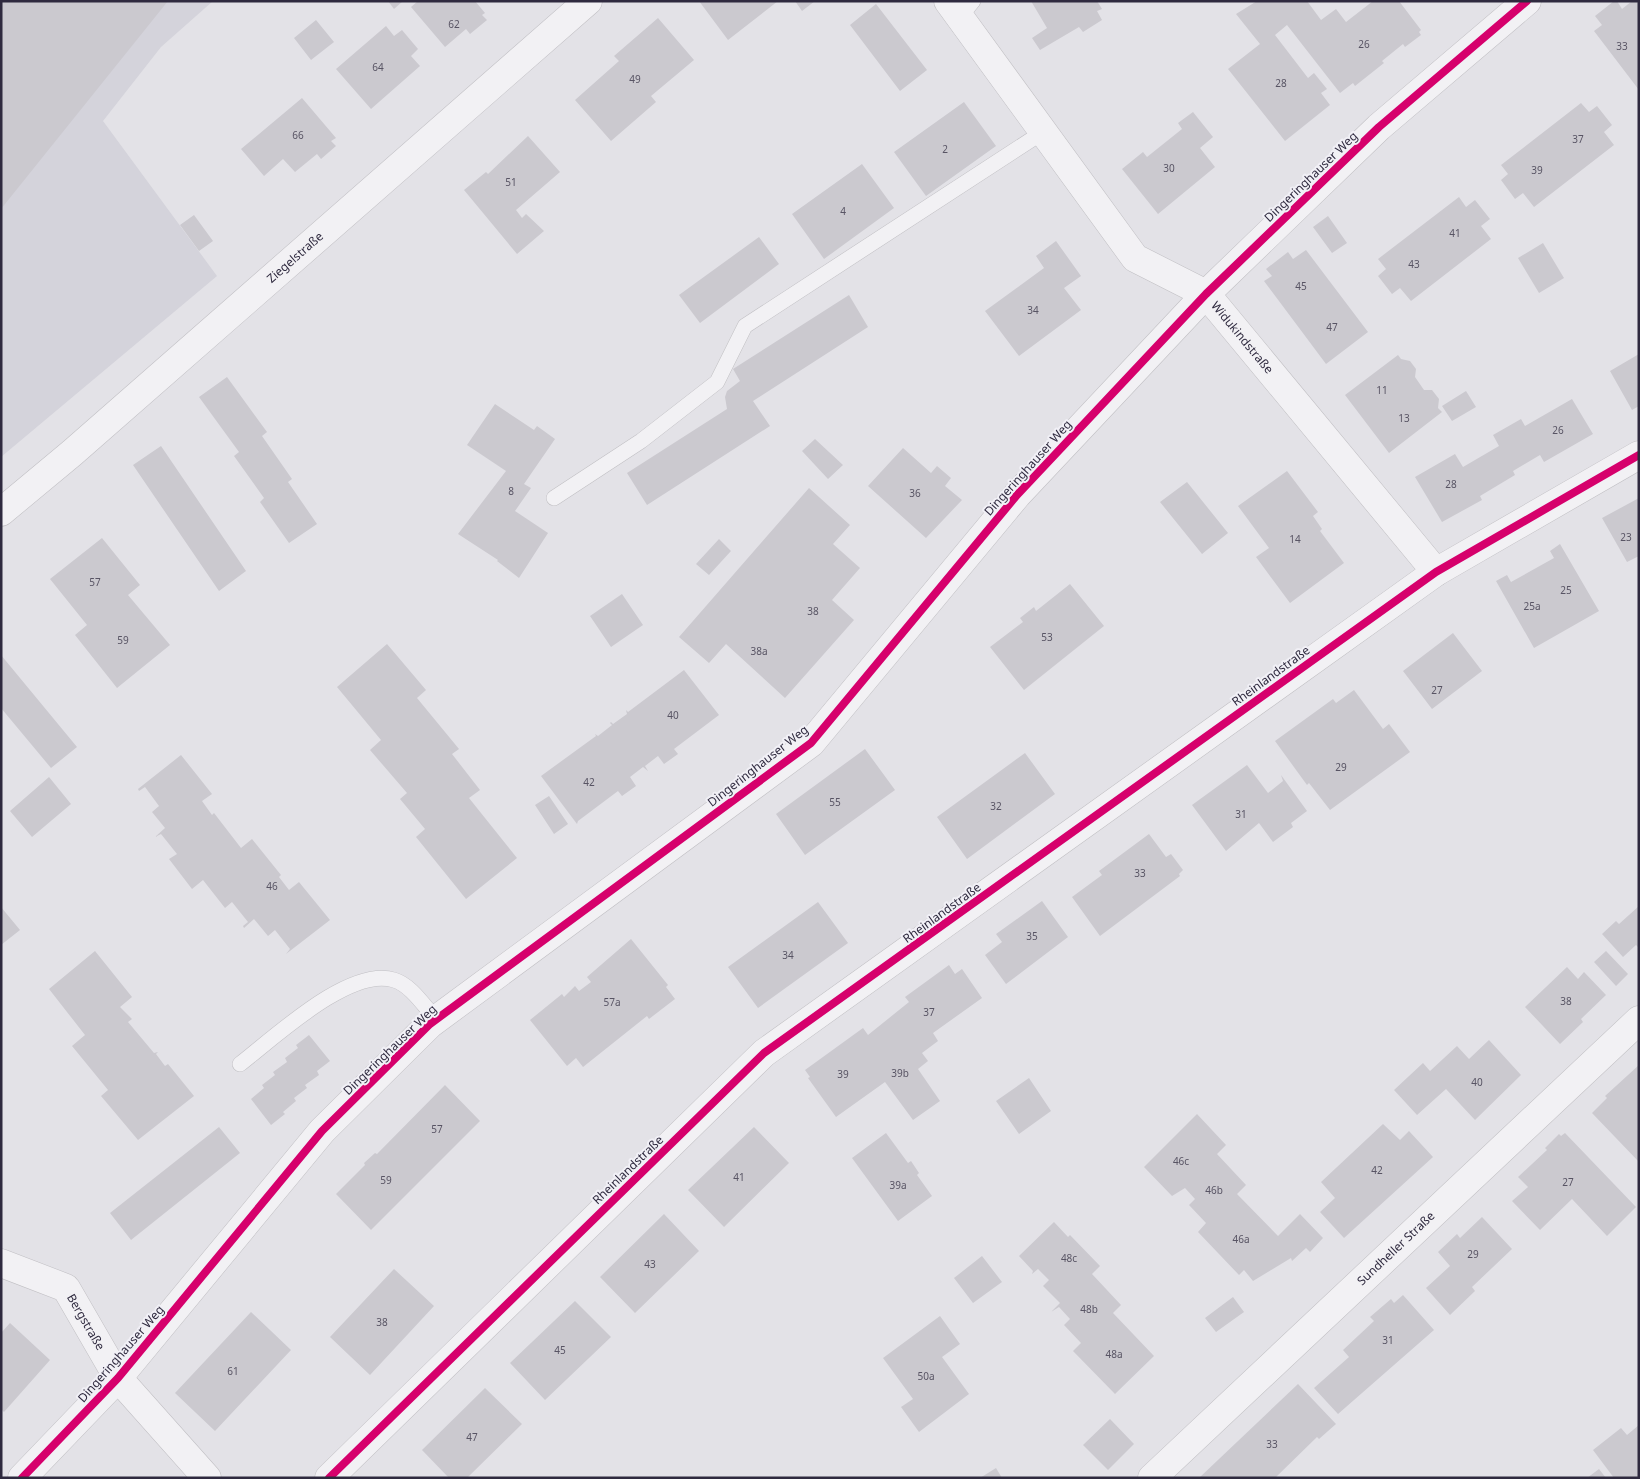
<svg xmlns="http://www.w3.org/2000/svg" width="1640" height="1479" viewBox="0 0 1640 1479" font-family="'Noto Sans',sans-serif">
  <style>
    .built { fill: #d4d3db }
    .building { fill: #cbc9cf }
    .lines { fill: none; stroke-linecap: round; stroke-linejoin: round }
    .lane-casing { stroke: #c0bfc3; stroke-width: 16 }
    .street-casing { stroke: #c0bfc3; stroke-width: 29 }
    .lane { stroke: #f2f1f4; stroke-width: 15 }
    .street { stroke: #f2f1f4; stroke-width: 28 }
    .cycleway-casing { stroke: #f1f0f6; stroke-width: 11 }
    .cycleway { stroke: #d6006c; stroke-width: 8 }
    .labels { text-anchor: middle; stroke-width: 4; stroke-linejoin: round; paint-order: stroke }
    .number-label { font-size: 10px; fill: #585464 }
    .street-label { font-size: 12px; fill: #2f2a3f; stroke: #f1f0f6 }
  </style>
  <rect width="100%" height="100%" fill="#e3e2e7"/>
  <!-- built -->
  <path class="built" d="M1 1H213L161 47 103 121 217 276 1 457Z"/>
  <!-- building -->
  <path class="building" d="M1 1H168L1 209Z
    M388 1H403L394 9Z
    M418 1H475L485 13 482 15 487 20 470 34 466 29 445 47 411 7Z
    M699 1H778L728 40Z
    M795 1H815L802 11Z
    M1031 1H1097L1102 9 1097 11 1102 20 1083 32 1079 27 1040 50 1032 38 1047 28Z
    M1257 1H1307L1321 20 1336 9 1346 22 1373 1H1399L1421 30 1419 32 1421 35 1405 47 1403 44 1382 61 1384 63 1355 86 1353 83 1340 93 1287 25 1275 35 1308 78 1314 73 1327 89 1321 93 1330 105 1285 141 1228 69 1260 44 1236 14Z
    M1614 1H1617L1622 9 1632 1H1636L1639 4V90L1594 31 1602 25 1595 16Z
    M876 4 927 70 900 91 850 25Z
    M658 18 694 60 651 96 656 102 611 141 575 100 619 61 614 56Z
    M316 20 334 42 311 60 294 38Z
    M386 26 394 36 402 30 418 49 411 56 420 66 371 109 336 69Z
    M302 98 336 138 331 141 336 146 321 159 317 154 295 172 283 159 264 176 241 149Z
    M964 102 996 146 926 196 894 152Z
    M1581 103 1589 112 1597 106 1612 125 1604 132 1614 145 1534 207 1523 193 1515 199 1501 180 1508 174 1501 165Z
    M1193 112 1213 137 1200 148 1215 167 1158 214 1122 169 1143 152 1147 157 1182 129 1178 123Z
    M528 136 560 172 516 210 522 218 526 214 544 231 517 254 464 190 486 172 488 174Z
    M862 164 894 208 824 259 792 214Z
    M1459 197 1466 207 1475 200 1490 219 1481 226 1491 239 1411 301 1400 288 1392 294 1378 276 1386 269 1378 259Z
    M194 215 213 241 199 251 180 225Z
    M1328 216 1347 243 1332 253 1313 227Z
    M759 237 779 264 700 323 679 295Z
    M1056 241 1081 276 1064 288 1081 310 1019 356 985 311 1044 268 1036 256Z
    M1543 243 1564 278 1539 293 1518 258Z
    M1306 250 1368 332 1326 364 1264 281 1272 276 1266 269 1288 252 1293 259Z
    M849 295 868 327 753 401 770 426 647 505 627 473 727 409 725 397 727 391 740 381 733 369Z
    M1639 354V406L1632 410 1610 371Z
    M1398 355 1401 359 1410 361 1416 369 1415 377 1424 390H1432L1439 399 1438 408 1442 412 1389 453 1345 395Z
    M227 377 267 432 262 436 292 479 288 482 317 524 289 543 260 502 264 498 234 456 239 452 199 397Z
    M1466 391 1476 407 1452 421 1442 406Z
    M1572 399 1593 434 1544 462 1540 455 1513 471 1515 475 1480 496 1482 500 1442 522 1415 477 1455 454 1463 467 1499 446 1493 435 1521 419 1525 426Z
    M495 404 534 430 537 426 555 439 524 484 531 488 515 511 548 533 519 578 497 561 498 560 458 534 506 471 467 445Z
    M815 439 843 465 828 479 802 451Z
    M161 446 246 571 219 591 133 465Z
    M903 448 931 473 937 466 951 478 945 486 962 500 926 538 868 486Z
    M1287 471 1318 512 1313 516 1322 529 1320 531 1344 563 1290 603 1256 557 1269 548 1238 506Z
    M1187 482 1228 533 1202 554 1160 502Z
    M809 488 850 525 833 544 860 568 832 600 854 620 785 698 726 644 709 663 679 637Z
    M1639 498V556L1627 562 1602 518Z
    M102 538 140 585 128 595 170 645 117 688 75 635 87 625 50 579Z
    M719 539 731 551 709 575 696 564Z
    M1560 544 1599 611 1534 648 1496 581 1507 575 1511 582 1554 558 1550 551Z
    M1070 584 1104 626 1024 690 990 647 1023 622 1020 618 1034 607 1036 611Z
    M622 594 643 625 611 647 590 616Z
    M1453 633 1482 671 1432 709 1403 671Z
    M387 644 426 690 417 698 459 749 452 754 480 790 469 798 517 858 466 899 416 837 425 829 400 799 407 793 370 750 381 740 337 687Z
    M1 655 77 747 51 768 1 708Z
    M684 670 719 715 674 749 678 754 664 764 658 756 645 766 648 771 643 767 630 777 636 786 622 796 618 791 578 821 577 824 541 776 596 736 595 734 598 736 612 725 610 723 611 722 613 724 627 714 626 710 628 712Z
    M1354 690 1383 729 1389 724 1410 752 1330 810 1309 783 1307 785 1275 741 1333 699 1336 703Z
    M865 749 895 790 805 855 776 814Z
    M1025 753 1055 794 967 859 937 817Z
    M181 755 212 794 202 801 212 815 214 813 241 848 252 839 281 875 279 877 289 890 299 882 330 920 286 954 290 949 275 930 268 936 254 919 244 928 243 926 248 922 232 902 225 908 203 880 192 889 169 859 177 854 161 834 155 837 165 828 152 812 159 806 145 787 139 791 138 789Z
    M1247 765 1268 793 1283 781 1281 775 1307 811 1291 823 1293 827 1273 842 1259 823 1226 851 1192 805Z
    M49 777 71 804 32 837 10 811Z
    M549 796 568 824 554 834 535 805Z
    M1149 834 1166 857 1171 854 1183 870 1179 874 1180 876 1100 936 1072 897 1102 875 1099 871Z
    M1042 901 1068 937 1006 984 985 955 1002 942 996 934Z
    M818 902 848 943 758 1008 728 967Z
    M1639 906V948L1636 945 1623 957 1602 934 1616 921 1619 924Z
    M1 907 20 930 1 945Z
    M631 939 668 985 666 987 675 999 649 1019 647 1016 583 1067 576 1058 567 1066 530 1020 562 994 564 997 575 986 579 991 591 982 587 977Z
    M95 951 132 997 120 1007 132 1019 128 1022 154 1053 158 1052 156 1054 165 1066 168 1064 194 1096 138 1140 101 1096 108 1090 72 1046 85 1035 49 989Z
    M1606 951 1628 974 1616 986 1594 962Z
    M949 965 955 974 962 969 982 998 933 1033 938 1041 922 1053 928 1061 918 1069 940 1101 913 1120 885 1082 836 1117 808 1078 810 1077 805 1070 863 1028 868 1035 909 1002 905 997Z
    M1567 967 1578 979 1584 972 1606 995 1581 1019 1583 1022 1560 1044 1525 1007Z
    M309 1035 330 1061 317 1071 319 1075 305 1085 307 1088 294 1098 296 1101 283 1112 285 1114 271 1125 251 1099 264 1088 262 1085 275 1075 273 1072 287 1062 285 1058 298 1048 296 1045Z
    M1489 1040 1521 1075 1475 1120 1446 1089 1417 1115 1394 1090 1423 1063 1430 1071 1457 1046 1469 1059Z
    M1639 1065V1162L1592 1113 1607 1098 1605 1096Z
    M1029 1078 1051 1111 1019 1134 996 1101Z
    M445 1085 480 1121 371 1230 336 1194 365 1165 364 1163 375 1153 377 1154Z
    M1197 1114 1226 1145 1217 1154 1246 1185 1237 1194 1278 1236 1300 1214 1323 1238 1310 1252 1306 1248 1292 1261 1291 1258 1253 1281 1244 1270 1239 1275 1198 1232 1206 1223 1189 1205 1195 1199 1185 1188 1172 1196 1144 1167Z
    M1383 1124 1400 1140 1409 1131 1433 1157 1344 1238 1320 1212 1335 1198 1321 1182Z
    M219 1127 240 1153 131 1240 110 1213Z
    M754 1127 789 1163 724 1227 688 1190Z
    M886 1133 908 1163 911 1161 919 1173 917 1175 932 1196 898 1221 852 1158Z
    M1565 1133 1636 1207 1607 1236 1572 1199 1540 1230 1512 1201 1528 1187 1518 1177 1547 1150 1545 1148 1559 1134 1561 1136Z
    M664 1214 699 1251 635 1313 600 1277Z
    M1482 1217 1512 1249 1472 1287 1475 1291 1450 1315 1426 1288 1450 1266 1438 1252 1457 1234 1460 1238Z
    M1054 1222 1068 1237 1070 1235 1100 1266 1092 1274 1121 1305 1113 1313 1154 1356 1115 1394 1073 1351 1081 1343 1064 1325 1070 1319 1059 1307 1051 1312 1060 1303 1043 1286 1049 1280 1038 1269 1032 1274 1033 1271 1019 1256Z
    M982 1256 1002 1282 973 1303 954 1278Z
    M394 1269 434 1306 370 1375 330 1337Z
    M1403 1295 1434 1330 1338 1414 1314 1388 1349 1357 1343 1350 1374 1321 1370 1317 1391 1299 1394 1303Z
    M1233 1297 1244 1312 1216 1332 1205 1318Z
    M575 1301 611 1337 545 1400 510 1363Z
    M251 1312 291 1350 215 1431 175 1393Z
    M940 1316 960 1344 942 1357 969 1394 919 1432 901 1407 913 1399 883 1358Z
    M10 1323 50 1360 4 1412 1 1409V1333Z
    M1298 1384 1336 1424 1319 1439 1317 1437 1275 1478H1199Z
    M485 1388 522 1424 467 1478H449L422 1450Z
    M1110 1419 1134 1444 1108 1470 1083 1445Z
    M1639 1425V1478H1614L1593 1450 1621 1428 1627 1435Z
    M996 1468 1002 1478H980Z
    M1599 1469 1606 1478H1587Z"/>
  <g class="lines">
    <defs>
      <path id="lane" d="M960 17 973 1
        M554 498 641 441 717 382 745 326 1043 132
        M240 1064C275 1037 350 966 394 980 411 985 424 1006 436 1019"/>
      <g id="street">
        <path id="s1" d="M948 1 1135 258 1206 294 1436 572"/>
        <path id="s2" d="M1 512 72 453 588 1"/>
        <path id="s3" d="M1 1263 66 1288 118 1378 207 1478"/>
        <path d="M22 1478 118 1378 322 1131 430 1024 811 743 1017 495 1206 294 1379 127 1527 1"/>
        <path d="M329 1478 764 1053 1436 572 1639 455"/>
        <path id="s4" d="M1152 1478 1639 1020"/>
      </g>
    </defs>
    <!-- lane casing -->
    <use href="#lane" class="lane-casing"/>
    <!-- street casing -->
    <use href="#street" class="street-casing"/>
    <!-- lane -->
    <use href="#lane" class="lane"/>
    <!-- street -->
    <use href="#street" class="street"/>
    <defs>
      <path id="cycleway" d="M22 1478 118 1378 322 1131 430 1024 811 743 1017 495 1206 294 1379 127 1527 1
        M329 1478 764 1053 1436 572 1639 455"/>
    </defs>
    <!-- cycleway casing -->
    <use href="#cycleway" class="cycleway-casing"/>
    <!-- cycleway -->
    <use href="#cycleway" class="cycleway"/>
  </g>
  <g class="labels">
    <!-- number labels -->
    <g class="number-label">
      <text x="454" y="28">62</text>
      <text x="1364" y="48">26</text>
      <text x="1622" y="50">33</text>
      <text x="378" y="71">64</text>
      <text x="635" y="83">49</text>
      <text x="1281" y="87">28</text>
      <text x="298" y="139">66</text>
      <text x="1578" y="143">37</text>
      <text x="945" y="153">2</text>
      <text x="1169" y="172">30</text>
      <text x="1537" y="174">39</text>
      <text x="511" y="186">51</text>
      <text x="843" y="215">4</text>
      <text x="1455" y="237">41</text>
      <text x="1414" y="268">43</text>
      <text x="1301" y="290">45</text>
      <text x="1033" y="314">34</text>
      <text x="1332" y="331">47</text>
      <text x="1382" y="394">11</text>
      <text x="1404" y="422">13</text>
      <text x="1558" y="434">26</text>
      <text x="1451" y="488">28</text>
      <text x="511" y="495">8</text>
      <text x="915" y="497">36</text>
      <text x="1626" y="541">23</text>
      <text x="1295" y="543">14</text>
      <text x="95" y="586">57</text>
      <text x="1566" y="594">25</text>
      <text x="1532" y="610">25a</text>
      <text x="813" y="615">38</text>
      <text x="1047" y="641">53</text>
      <text x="123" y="644">59</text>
      <text x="759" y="655">38a</text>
      <text x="1437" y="694">27</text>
      <text x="673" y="719">40</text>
      <text x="1341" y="771">29</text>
      <text x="589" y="786">42</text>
      <text x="835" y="806">55</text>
      <text x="996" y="810">32</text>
      <text x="1241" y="818">31</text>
      <text x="1140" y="877">33</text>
      <text x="272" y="890">46</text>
      <text x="1032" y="940">35</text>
      <text x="788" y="959">34</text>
      <text x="1566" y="1005">38</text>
      <text x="612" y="1006">57a</text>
      <text x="929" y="1016">37</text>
      <text x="900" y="1077">39b</text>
      <text x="843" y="1078">39</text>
      <text x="1477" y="1086">40</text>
      <text x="437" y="1133">57</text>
      <text x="1181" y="1165">46c</text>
      <text x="1377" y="1174">42</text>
      <text x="739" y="1181">41</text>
      <text x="386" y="1184">59</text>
      <text x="1568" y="1186">27</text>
      <text x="898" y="1189">39a</text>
      <text x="1214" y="1194">46b</text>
      <text x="1241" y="1243">46a</text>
      <text x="1473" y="1258">29</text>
      <text x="1069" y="1262">48c</text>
      <text x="650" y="1268">43</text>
      <text x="1089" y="1313">48b</text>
      <text x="382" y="1326">38</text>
      <text x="1388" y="1344">31</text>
      <text x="560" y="1354">45</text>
      <text x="1114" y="1358">48a</text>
      <text x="233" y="1375">61</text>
      <text x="926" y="1380">50a</text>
      <text x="472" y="1441">47</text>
      <text x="1272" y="1448">33</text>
    </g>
    <!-- street labels -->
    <g class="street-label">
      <text transform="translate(1311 177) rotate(-44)" y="4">Dingeringhauser Weg</text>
      <text dy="4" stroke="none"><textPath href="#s2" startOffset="389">Ziegelstraße</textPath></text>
      <text dy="4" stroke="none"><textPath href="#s1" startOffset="454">Widukindstraße</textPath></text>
      <text transform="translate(1028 468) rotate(-48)" y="4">Dingeringhauser Weg</text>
      <text transform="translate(1271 676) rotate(-36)" y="4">Rheinlandstraße</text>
      <text transform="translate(758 766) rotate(-38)" y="4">Dingeringhauser Weg</text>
      <text transform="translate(942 913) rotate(-36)" y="4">Rheinlandstraße</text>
      <text transform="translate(390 1050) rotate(-44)" y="4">Dingeringhauser Weg</text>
      <text transform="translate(628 1170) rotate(-44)" y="4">Rheinlandstraße</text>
      <text dy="4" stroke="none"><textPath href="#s4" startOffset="335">Sundheller Straße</textPath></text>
      <text dy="4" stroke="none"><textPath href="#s3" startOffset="109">Bergstraße</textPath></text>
      <text transform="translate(121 1354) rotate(-49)" y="4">Dingeringhauser Weg</text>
    </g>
  </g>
  <!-- border -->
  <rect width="1640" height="1479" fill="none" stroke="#2f2a3f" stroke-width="5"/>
</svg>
